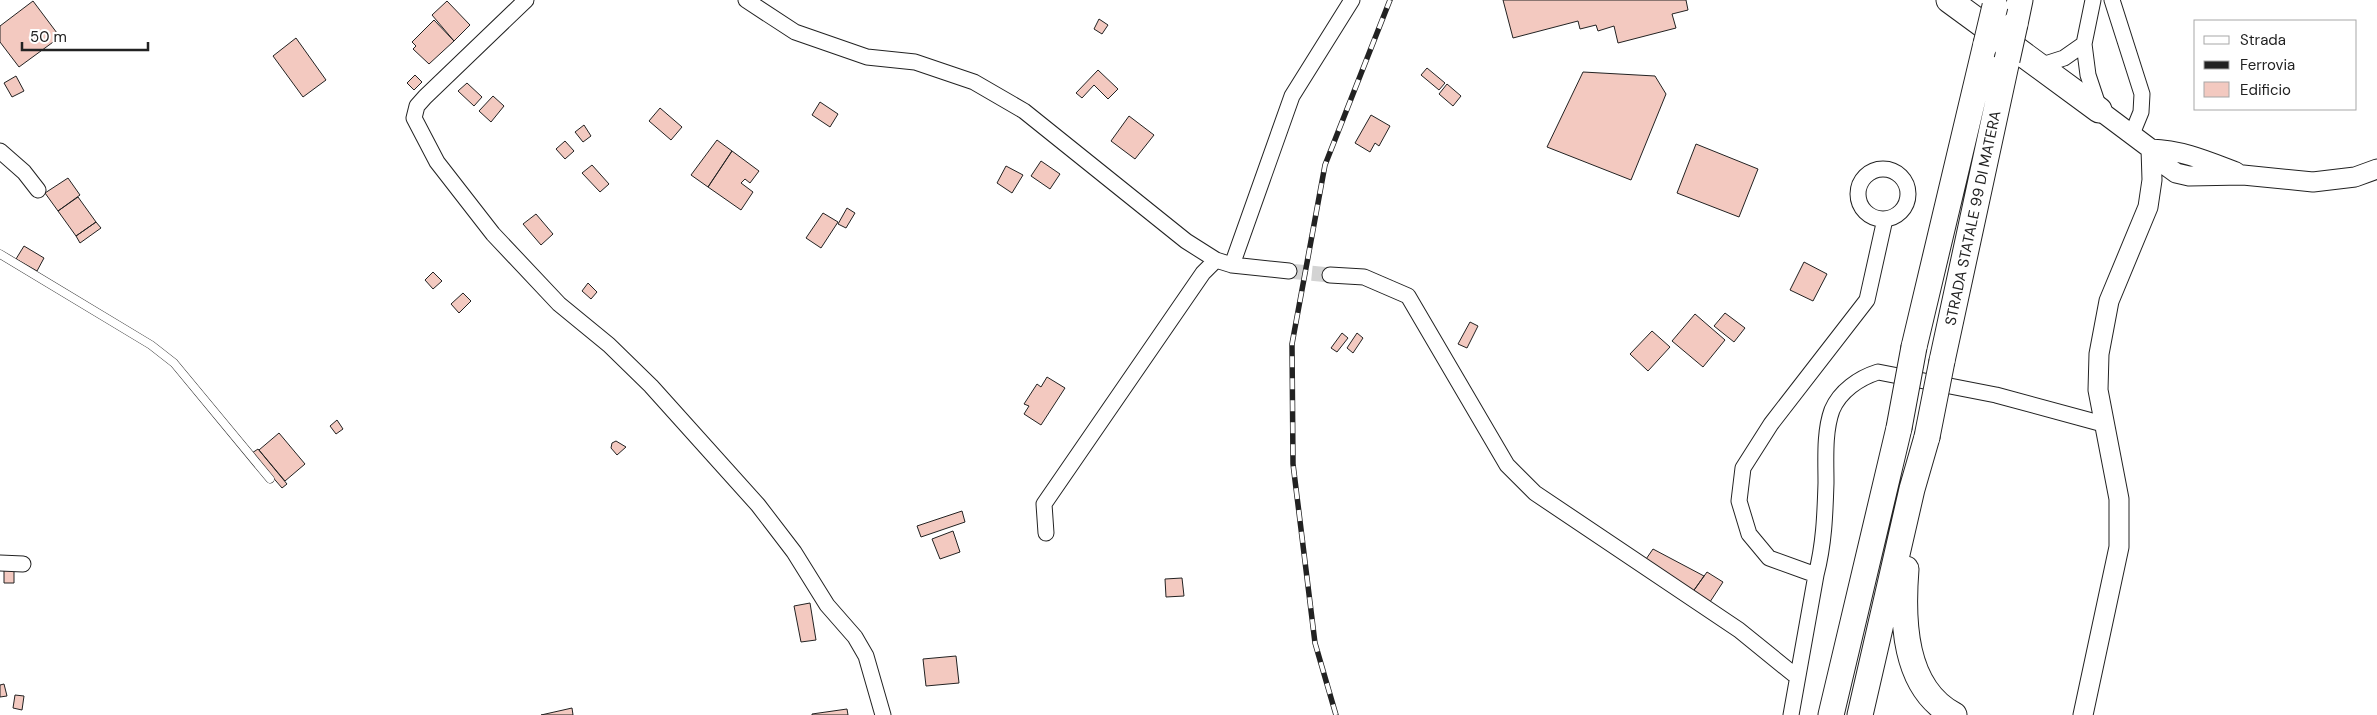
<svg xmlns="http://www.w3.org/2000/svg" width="2377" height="715" viewBox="0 0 2377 715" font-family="'DM Sans',sans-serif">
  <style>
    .building { fill: #f3c9c0; stroke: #222 }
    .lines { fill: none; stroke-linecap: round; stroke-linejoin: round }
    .minor-tunnel { stroke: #d3d3d3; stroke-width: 15; stroke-dasharray: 15 8; stroke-linecap: butt }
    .service-casing { stroke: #222; stroke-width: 9 }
    .minor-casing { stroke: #222; stroke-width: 17 }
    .tertiary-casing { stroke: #222; stroke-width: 21 }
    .trunk-casing { stroke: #222; stroke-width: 27 }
    .service { stroke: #fff; stroke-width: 8 }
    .minor { stroke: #fff; stroke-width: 15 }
    .tertiary { stroke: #fff; stroke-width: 19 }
    .trunk { stroke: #fff; stroke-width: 25 }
    .rail-casing { stroke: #222; stroke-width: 5.5 }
    .rail { stroke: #fff; stroke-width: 4; stroke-dasharray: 11; stroke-linecap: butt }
    .trunk-bridge-casing { stroke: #222; stroke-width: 27; stroke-linecap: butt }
    .trunk-bridge { stroke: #fff; stroke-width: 25 }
    .labels { text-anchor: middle; stroke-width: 4; stroke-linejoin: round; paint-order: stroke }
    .street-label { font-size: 15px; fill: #222; stroke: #fff }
  </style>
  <rect width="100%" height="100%" fill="#fff"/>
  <!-- building -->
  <path class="building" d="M1503 0H1686L1688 10 1672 14 1676 28 1618 43 1614 26 1598 31 1596 25 1580 29 1578 21 1513 38Z
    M33 1 60 37 19 67 0 42V26Z
    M447 1 470 25 454 41 432 15Z
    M1099 19 1108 25 1102 34 1094 29Z
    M434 20 454 41 429 64 413 49 416 46 412 42Z
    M296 38 326 80 303 97 273 56Z
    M1427 68 1445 83 1439 90 1421 75Z
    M1098 70 1118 89 1108 99 1094 85 1082 98 1076 93Z
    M1583 72 1655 76 1666 94 1631 180 1547 147Z
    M415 75 422 82 414 90 407 83Z
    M16 76 24 91 12 97 4 83Z
    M467 83 482 97 474 106 458 91Z
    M1447 84 1461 96 1453 106 1439 94Z
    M493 96 504 106 491 122 479 111Z
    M820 102 838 114 830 127 812 115Z
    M660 108 682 127 671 140 649 121Z
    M1371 115 1390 126 1379 146 1375 143 1370 152 1355 143Z
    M1129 116 1154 135 1135 159 1111 141Z
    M584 125 591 136 583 142 575 132Z
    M717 140 732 151 708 187 691 175Z
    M565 141 574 151 565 159 556 149Z
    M1696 144 1758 169 1739 217 1677 193Z
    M732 151 759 171 750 183 745 179 741 183 753 192 741 210 708 187Z
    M1041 161 1060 174 1050 189 1031 176Z
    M592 165 609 184 600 192 582 173Z
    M1006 166 1023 175 1012 193 997 183Z
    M68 178 80 195 58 211 45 193Z
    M78 197 96 222 76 236 58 211Z
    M847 208 855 213 846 228 838 224Z
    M823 213 838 222 821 248 806 238Z
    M536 214 553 234 541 245 523 224Z
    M96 222 101 228 80 243 76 236Z
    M24 246 44 258 37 271 16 259Z
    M1804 262 1827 274 1813 301 1790 290Z
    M433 272 442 281 433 289 425 280Z
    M588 283 597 292 591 299 582 291Z
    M463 293 471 301 459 313 451 304Z
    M1725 313 1745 328 1734 342 1714 326Z
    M1695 314 1725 340 1703 367 1672 341Z
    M1470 322 1478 326 1467 348 1458 344Z
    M1652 331 1670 347 1648 371 1630 354Z
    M1342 333 1348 338 1337 352 1331 348Z
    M1357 333 1363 338 1353 353 1347 348Z
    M1047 377 1065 388 1041 425 1024 414 1029 406 1024 404 1037 384 1041 387Z
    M337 420 343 429 336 434 330 426Z
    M279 433 305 464 285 481 259 450Z
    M616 441 626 447 617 455 611 448 612 443Z
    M258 449 287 484 282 488 252 453Z
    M962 511 965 522 921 537 917 526Z
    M953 531 960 552 940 559 932 539Z
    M1653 549 1704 576 1692 593 1644 562Z
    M4 569H14V583H4Z
    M1707 572 1723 582 1708 605 1692 593Z
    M1182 578 1184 596 1166 597 1165 579Z
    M810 603 816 640 801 642 794 606Z
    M956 656 959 683 926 686 923 659Z
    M4 684 7 696 0 697V685Z
    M15 695 24 696 22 710 13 708Z
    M572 708 573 715H541Z
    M847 709 848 715H812V714Z"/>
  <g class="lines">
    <!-- minor-tunnel -->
    <path class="minor-tunnel" d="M1289 271 1330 275"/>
    <defs>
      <path id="service" d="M0 254 151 345 174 363 270 479"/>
      <path id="minor" d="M526 0 425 97 417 106 414 118 437 162 493 234 559 304 609 345 651 386 758 505 794 552 827 605 855 637 866 656 883 715
        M746 0 795 32 867 57 915 62 974 82 1024 111 1186 241 1216 260 1232 265 1289 271
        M2093 0 2084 44 2088 75 2099 108
        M2112 0 2142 94 2141 112 2132 134
        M2039 66 2064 58 2084 44
        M0 151 24 172 38 190
        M1858 194a25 25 0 1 1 50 0a25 25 0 1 1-50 0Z
        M1885 219 1867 300 1771 424 1743 468 1739 501 1749 534 1769 558 1816 575C1824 544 1825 515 1826 483 1826 460 1824 432 1832 410 1840 391 1859 378 1878 372L1996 395 2103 424
        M1232 265 1292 96 1352 0
        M1330 275 1364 277 1408 296 1507 465 1535 493 1739 630 1797 677
        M1046 533 1044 504 1203 273 1216 260
        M0 563 23 564
        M1791 715 1816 575"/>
      <path id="tertiary" d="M2099 110 2151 149 2165 165 2176 173 2189 176 2243 175 2313 182 2355 177 2377 169
        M2151 149C2182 150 2207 161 2236 172
        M2083 715 2119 547V499L2098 390 2099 354 2109 301 2148 207 2152 180 2151 149"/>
      <path id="trunk" d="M1949 0 2099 110
        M2015 24 2020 0
        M1914 347 1986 44
        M1942 361 2007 60
        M1906 569C1902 619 1903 688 1954 715
        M1831 715 1899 428
        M1860 715 1912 489 1927 437"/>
    </defs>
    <!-- service casing -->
    <use href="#service" class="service-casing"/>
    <!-- minor casing -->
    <use href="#minor" class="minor-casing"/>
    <!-- tertiary casing -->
    <use href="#tertiary" class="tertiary-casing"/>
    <!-- trunk casing -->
    <use href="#trunk" class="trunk-casing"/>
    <!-- service -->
    <use href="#service" class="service"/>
    <!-- minor -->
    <use href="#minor" class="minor"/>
    <!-- tertiary -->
    <use href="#tertiary" class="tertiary"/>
    <!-- trunk -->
    <use href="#trunk" class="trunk"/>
    <defs>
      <path id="rail" d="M1336 715 1315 643 1293 464 1292 344 1325 165 1390 0"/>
    </defs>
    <!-- rail casing -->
    <use href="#rail" class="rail-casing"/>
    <!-- rail -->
    <use href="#rail" class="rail"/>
    <defs>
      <path id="trunk-bridge" d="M1986 44 1995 6
        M2007 60 2015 24
        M1899 428 1914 347
        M1927 437 1942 361"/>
    </defs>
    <!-- trunk-bridge casing -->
    <use href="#trunk-bridge" class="trunk-bridge-casing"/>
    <!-- trunk-bridge -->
    <use href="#trunk-bridge" class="trunk-bridge"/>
  </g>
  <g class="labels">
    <!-- street labels -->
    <g class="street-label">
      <text transform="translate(1973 218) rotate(-78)" y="5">STRADA STATALE 99 DI MATERA</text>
    </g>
  </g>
  <!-- legend -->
  <rect x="2194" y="20" width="162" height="90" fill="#ffffff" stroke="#a7a7a7"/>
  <rect x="2204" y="36" width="25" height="8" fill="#ffffff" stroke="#a7a7a7"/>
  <text x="2240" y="45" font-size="15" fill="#222222">Strada</text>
  <rect x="2204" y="61" width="25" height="8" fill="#222222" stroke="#a7a7a7"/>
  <text x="2240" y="70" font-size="15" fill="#222222">Ferrovia</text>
  <rect x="2204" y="82" width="25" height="15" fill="#f3c9c0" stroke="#a7a7a7"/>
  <text x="2240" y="95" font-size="15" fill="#222222">Edificio</text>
  <!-- scale -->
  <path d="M22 42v8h126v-8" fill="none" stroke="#222222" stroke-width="2.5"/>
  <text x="30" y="42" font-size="15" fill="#222222" stroke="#ffffff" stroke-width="4" paint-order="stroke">50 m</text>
</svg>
